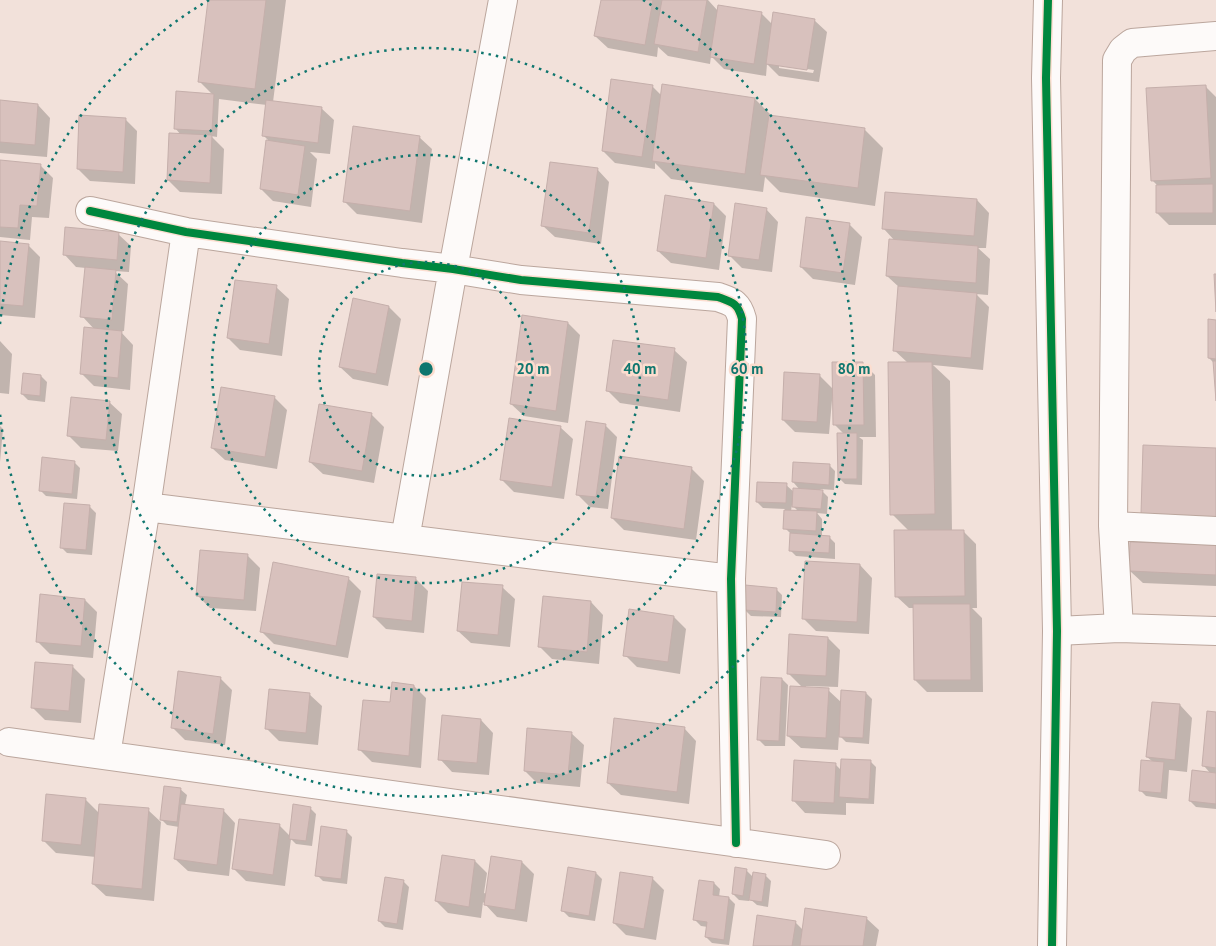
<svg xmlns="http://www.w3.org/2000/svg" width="1216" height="946" viewBox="0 0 1216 946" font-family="'PT Sans',sans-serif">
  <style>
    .shadow { fill: #0003; fill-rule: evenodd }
    .building { fill: #d8c1bd; stroke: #c5afab }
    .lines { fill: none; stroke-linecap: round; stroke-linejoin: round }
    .minor-casing { stroke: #bba69d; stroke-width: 30 }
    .tertiary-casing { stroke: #bba69d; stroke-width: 30 }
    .minor { stroke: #fdfaf9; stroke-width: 28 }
    .tertiary { stroke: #fdfaf9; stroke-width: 28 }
    .cycleway-casing { stroke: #fcddcf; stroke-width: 11 }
    .cycleway { stroke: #00873e; stroke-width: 8 }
    .ring { fill: none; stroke: #0f766e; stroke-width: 2.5; stroke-dasharray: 2.5 5 }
    .centre { fill: #0f766e; stroke: #fcddcf; stroke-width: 2.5 }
    .ring-label { font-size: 15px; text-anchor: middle; font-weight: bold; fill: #0f766e; stroke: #fcddcf; stroke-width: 5; stroke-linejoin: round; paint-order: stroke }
  </style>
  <rect width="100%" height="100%" fill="#f2e1da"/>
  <!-- shadow -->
  <path class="shadow" d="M209 0H286L273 102 321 108 334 120 330 154 310 152 317 159 311 207 273 201 261 189 268 140 263 135 267 105 219 99 217 137 211 136 224 149 222 194 180 192 168 180 181 135 175 128 213 95 199 81Z
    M602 0H708L718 11 761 13 773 25 814 20 827 32 819 82 779 76 767 64 766 76 724 69 711 56 710 64 668 56 658 47 657 57 608 48 595 36ZM779 65 814 70 813 73 779 68Z
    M652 86 662 96 663 86 755 99 773 117 865 130 883 148 875 206 780 192 765 177 763 192 671 179 655 163V169L615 163 603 151Z
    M1205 86 1216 97V225H1169L1157 213V185L1152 180Z
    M0 102 38 105 50 118 47 157 0 153Z
    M125 119 137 131 135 184 90 181 78 169Z
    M419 137 432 149 422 223 357 214 344 201Z
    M0 161 40 165 53 178 49 218 32 217 30 240 0 237Z
    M597 169 609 182 601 244 555 237 542 225Z
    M977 200 989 213 986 248H978L990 259 988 295 976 294 989 307 983 370 933 365 950 381 952 531H963L976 544 977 608H972L982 618 983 692H927L915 680 914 608H909L896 596 909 531 892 514 908 363 894 350 900 288 887 276 895 241 884 229Z
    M714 204 726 216 719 270 671 263 658 251Z
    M766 209 778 222 772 272 742 268 729 255Z
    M849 224 862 237 855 285 813 279 801 267Z
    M118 234 131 246 129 272 114 271 128 284 124 331H120L133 345 130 390 94 386 82 374 95 330 82 316 86 268 76 267 64 254Z
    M0 242 28 245 40 257 35 318 0 315Z
    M276 287 289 299 282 356 240 350 228 338Z
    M389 307 401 319 388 386 353 379 340 367Z
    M1216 321V388L1214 363 1209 358Z
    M568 323 580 335 568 423 524 416 511 404Z
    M0 341 12 354 9 394 0 393Z
    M674 350 687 362 680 412 620 403 608 391Z
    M863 363 875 375 876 437H859L863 440 862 485 845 484 839 478 844 434 835 425Z
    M41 376 47 382 45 402 28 400 22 394Z
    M820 376 833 389 829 434 795 432 783 420Z
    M274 397 287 410 277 469 225 460 212 448Z
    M109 402 122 414 118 451 81 448 69 436Z
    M371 414 384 427 374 483 323 474 310 462Z
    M605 425 617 437 608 509 590 507 577 494Z
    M0 426 3 429 0 462Z
    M560 427 573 439 564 499 514 492 502 480Z
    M74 462 80 468 77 499 46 496 40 490Z
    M829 465 835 471 834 490 820 489 828 497 827 514 817 513 822 519V536L829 537 835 543V559L796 556 790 550 791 534 785 528V509L763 508 757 502 786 485 794 492 800 490 793 482ZM792 505 799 512 791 511Z
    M691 468 704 481 696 540 624 530 612 518Z
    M90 507 96 513 92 555 67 553 61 547Z
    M1216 547V586L1143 583 1130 571Z
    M247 555 260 568 256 611 210 608 197 595Z
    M860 565 872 578 869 634 816 631 803 618Z
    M348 578 361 591 348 658 274 644 261 631Z
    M416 579 428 591 424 633 386 629 374 617Z
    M502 587 515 599 510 647 471 643 458 631Z
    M776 589 782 595 781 617 751 616 745 610Z
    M85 600 97 612 93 658 50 654 37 641Z
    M591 602 603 615 599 664 552 659 540 647Z
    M674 617 686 629 680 674 637 667 625 655Z
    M828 638 840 650 838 687 806 686V688L828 690 842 703 866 693 872 699 869 744 846 742 839 735 838 750 801 748 788 736 803 688 788 673Z
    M73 667 85 679 81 723 45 720 32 707Z
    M220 678 232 690 225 745 185 740 173 728Z
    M782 679 788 685 785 746H765L759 740Z
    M414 686 426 698 421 768 372 762 360 750 391 704Z
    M309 694 322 706 318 745 279 741 267 729Z
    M1180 705 1192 718 1187 772 1169 770 1167 799 1146 796 1140 790 1153 762 1147 757Z
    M1216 713V809L1196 807 1190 801 1211 774 1204 766Z
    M481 720 493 733 489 775 452 772 440 759Z
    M684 728 696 741 689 804 621 795 608 783Z
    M571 733 584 745 580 787 537 783 525 771Z
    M870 761 876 767 874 804 846 803V815L805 813 793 800 835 764 842 771Z
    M180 789 187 795 185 805 223 810 235 823 229 876 188 871 175 859 179 827 167 825 161 819Z
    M85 799 100 814 148 810 161 822 154 901 106 896 93 884 96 857 56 853 44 841Z
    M310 808 316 814 312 846 296 844 291 839 285 886 246 881 234 869 279 825 291 837Z
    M346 831 352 837 347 884 323 881 317 875Z
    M475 861 487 873 484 893 487 894 522 862 534 874 527 922 497 917 483 902 481 918 448 913 436 901Z
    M746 870 753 877 765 875 771 881 768 907 757 905 749 898V901L739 900 733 894Z
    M596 873 602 879 595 921 569 917 563 911Z
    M652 878 664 890 656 940 626 935 614 923Z
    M403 881 409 887 403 930 385 927 379 921Z
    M714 883 720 889 719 897 729 898 735 904 729 945 712 943 706 937 708 927 701 926 695 920Z
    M866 918 879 930 876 946H754L795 922 803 930Z"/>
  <!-- building -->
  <path class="building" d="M208 0H266L255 89 198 82Z
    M601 0H653L645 45 594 36Z
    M662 0H707L698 52 654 44Z
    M718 5 762 12 754 64 710 57Z
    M773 12 815 19 807 70 766 64Z
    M611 79 653 85 642 157 602 151Z
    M662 84 755 98 745 174 652 161Z
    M1206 85 1211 178 1151 181 1146 88Z
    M176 91 214 94 212 131 174 129Z
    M0 100 38 104 35 145 0 142Z
    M266 100 322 107 318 143 262 136Z
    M79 115 126 118 123 172 77 169Z
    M769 115 865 128 858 188 760 175Z
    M353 126 420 136 410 211 343 202Z
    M169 133 212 135 210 183 167 180Z
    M266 140 305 146 298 195 260 189Z
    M0 160 41 164 37 206 20 205 18 228 0 227Z
    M550 162 598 168 589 233 541 226Z
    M1213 184V213H1156V185Z
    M885 192 977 199 974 236 882 229Z
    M665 195 714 203 706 258 657 251Z
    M735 203 767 208 759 260 728 256Z
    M806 217 850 223 843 273 800 267Z
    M65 227 119 232 117 260 63 255Z
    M889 239 978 246 976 283 886 276Z
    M0 241 29 244 23 306 0 304Z
    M85 267 116 270 112 320 80 317Z
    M1214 274H1216V312Z
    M235 280 277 285 269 344 227 338Z
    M898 286 977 293 971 358 893 351Z
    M353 298 389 306 376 374 339 367Z
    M522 315 568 322 556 411 510 404Z
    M1208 319 1216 320V359L1208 358Z
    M84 327 122 331 118 378 80 374Z
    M613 340 675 348 668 400 606 391Z
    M1213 361H1216V401Z
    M832 362H863L864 425H833Z
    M888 362H932L935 514 890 515Z
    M784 372 820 374 817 422 782 420Z
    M23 373 41 375 40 396 21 394Z
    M221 387 275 396 265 457 211 448Z
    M71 397 110 401 106 440 67 436Z
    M319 404 372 413 362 471 309 462Z
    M509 418 561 426 552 487 500 480Z
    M586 421 606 424 596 497 576 495Z
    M837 433H857V479H838Z
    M1143 445 1216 448V517L1141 514Z
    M619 456 692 467 684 529 611 518Z
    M42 457 75 461 72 494 39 491Z
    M793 462 830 464 829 485 792 482Z
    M757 482 787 483 786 503 756 502Z
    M793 488 823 490 821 509 792 507Z
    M64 503 90 505 86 550 60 548Z
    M784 510 817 511 816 531 783 529Z
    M894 530H964L965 596 895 597Z
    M790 533 830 536 829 553 789 551Z
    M1130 542 1216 545V575L1129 571Z
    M200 550 248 554 244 600 196 596Z
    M805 561 860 564 857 622 802 619Z
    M273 562 349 577 336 646 260 632Z
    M377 574 416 577 412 621 373 617Z
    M462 582 503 585 498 635 457 631Z
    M745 585 777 588 776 612 744 610Z
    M40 594 85 599 81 646 36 642Z
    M543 596 591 601 587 652 538 647Z
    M913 604H970L971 680H914Z
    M629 609 674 616 668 662 623 656Z
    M789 634 828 637 826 676 787 674Z
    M35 662 73 665 69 711 31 708Z
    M178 671 221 677 213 734 171 728Z
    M761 677 782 678 779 741 757 740Z
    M392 682 414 685 409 756 358 750 363 700 390 702Z
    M790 686 829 688 826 738 787 736Z
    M269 689 310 693 306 733 265 729Z
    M841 690 866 692 863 738 839 737Z
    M1152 702 1180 704 1175 760 1146 757Z
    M1207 711 1216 712V768L1202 766Z
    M442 715 481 719 477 763 438 760Z
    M614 718 685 727 677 792 607 783Z
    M527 728 572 732 568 775 524 771Z
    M841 759 871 760 869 799 839 797Z
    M794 760 836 763 834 803 792 801Z
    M1141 760 1164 762 1161 793 1139 791Z
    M1192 770 1216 773V804L1189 801Z
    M164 786 181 788 177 822 160 820Z
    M46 794 86 798 81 845 42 841Z
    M99 804 149 808 142 889 92 884Z
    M181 804 224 809 217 865 174 859Z
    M293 804 311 807 306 841 289 839Z
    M239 819 280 824 273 875 232 869Z
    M321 826 347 830 341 879 315 876Z
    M442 855 475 860 469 907 435 901Z
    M491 856 522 861 515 910 484 905Z
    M568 867 596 872 589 916 561 911Z
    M735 867 747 869 743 896 732 894Z
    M620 872 653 877 644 929 613 923Z
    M753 872 766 874 762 902 749 900Z
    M385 877 404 880 397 924 378 921Z
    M699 880 714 882 713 895 729 897 724 940 705 937 707 922 693 920Z
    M805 908 867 917 863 946H800Z
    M757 915 796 921 792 946H753Z"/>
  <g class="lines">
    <defs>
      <path id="minor" d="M1216 36 1132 43 1123 50 1117 60 1113 526 1216 531
        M90 211 186 232 402 263 453 269 521 280 718 297C732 302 738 303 742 319L731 579 736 843
        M146 507 731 579
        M1113 526 1119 628
        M405 539 453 269 503 0
        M1057 631 1119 628 1216 631
        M9 742 826 855
        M106 755 146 507 186 232"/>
      <path id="tertiary" d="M1048 0 1046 78 1057 631 1052 946"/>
    </defs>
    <!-- minor casing -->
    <use href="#minor" class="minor-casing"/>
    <!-- tertiary casing -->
    <use href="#tertiary" class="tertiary-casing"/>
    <!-- minor -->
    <use href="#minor" class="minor"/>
    <!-- tertiary -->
    <use href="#tertiary" class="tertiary"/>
    <defs>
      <path id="cycleway" d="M1048 0 1046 78 1057 631 1052 946
        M90 211 186 232 402 263 453 269 521 280 718 297C732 302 738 303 742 319L731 579 736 843"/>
    </defs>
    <!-- cycleway casing -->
    <use href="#cycleway" class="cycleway-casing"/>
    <!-- cycleway -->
    <use href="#cycleway" class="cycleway"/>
  </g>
  <!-- distance rings -->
  <g class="ring">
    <circle cx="426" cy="369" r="107"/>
    <circle cx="426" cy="369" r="214"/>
    <circle cx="426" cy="369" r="321"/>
    <path d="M0 324A428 428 0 0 1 209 0M643 0A428 428 0 1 1 0 414"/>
  </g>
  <circle cx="426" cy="369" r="8" class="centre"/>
  <g class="ring-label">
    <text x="533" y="374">20 m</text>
    <text x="640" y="374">40 m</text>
    <text x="747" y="374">60 m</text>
    <text x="854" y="374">80 m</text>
  </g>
</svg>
